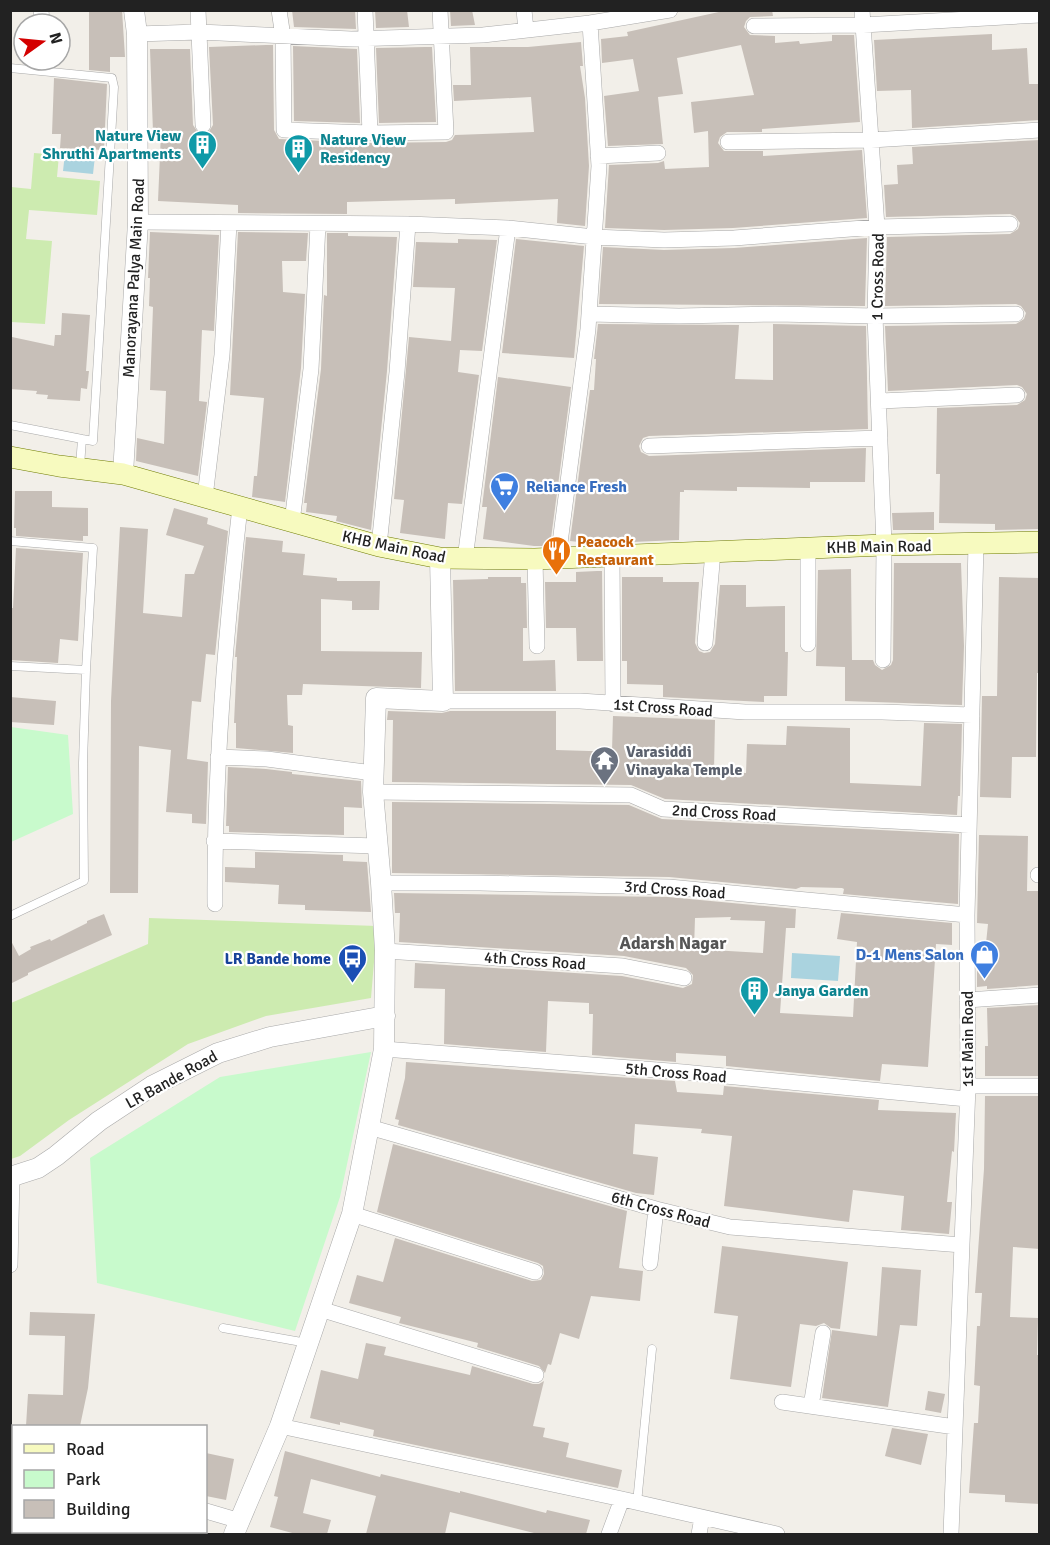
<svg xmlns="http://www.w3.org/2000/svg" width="1050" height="1545" viewBox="0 0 1050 1545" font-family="Signika,sans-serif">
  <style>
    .grass { fill: #cdebb0 }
    .park { fill: #c8facc }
    .water { fill: #aad3df }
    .building { fill: #c7bfb8; fill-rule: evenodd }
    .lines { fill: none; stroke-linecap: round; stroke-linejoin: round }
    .service-casing { stroke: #a9a9a9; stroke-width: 9 }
    .minor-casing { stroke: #a9a9a9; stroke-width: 16 }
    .tertiary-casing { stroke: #a9a9a9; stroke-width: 21 }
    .secondary-casing { stroke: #707d05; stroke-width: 22 }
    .service { stroke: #fff; stroke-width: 8 }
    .minor { stroke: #fff; stroke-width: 15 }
    .tertiary { stroke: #fff; stroke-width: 20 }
    .secondary { stroke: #f7fabf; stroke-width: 21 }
    .labels { text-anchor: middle; stroke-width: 4.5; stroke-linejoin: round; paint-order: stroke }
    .culture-label { font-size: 16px; font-weight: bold; fill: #0d838f; stroke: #fff; text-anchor: start }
    .street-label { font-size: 16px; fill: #222; stroke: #fff }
    .shop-label { font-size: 16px; font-weight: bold; fill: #366cbe; stroke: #fff; text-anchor: start }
    .food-label { font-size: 16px; font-weight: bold; fill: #c56008; stroke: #fff; text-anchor: start }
    .worship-label { font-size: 16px; font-weight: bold; fill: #5b616d; stroke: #fff; text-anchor: start }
    .transit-label { font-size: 16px; font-weight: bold; fill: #164399; stroke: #fff; text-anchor: end }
    .neighbourhood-label { font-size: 18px; font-weight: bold; fill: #555; stroke: #fff }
  </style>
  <rect width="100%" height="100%" fill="#f2efe9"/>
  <!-- grass -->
  <path class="grass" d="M34 153 59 155 57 177 100 181 97 215 29 210 26 239 52 241 45 324 11 322V187L31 189Z
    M149 918 377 926 371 998 266 1016 188 1044 69 1120 20 1156 11 1159V1003L148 944Z"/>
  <!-- park -->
  <path class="park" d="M11 727 68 735 73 814 11 842Z
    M371 1052 340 1197 295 1331 97 1283 90 1158 220 1077Z"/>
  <!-- water -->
  <path class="water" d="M65 153 95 156 93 174 63 171Z
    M792 953 840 956 838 981 791 978Z"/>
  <!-- building -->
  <path class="building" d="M89 10H122L125 57H110V72L89 70Z
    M292 10H355L356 29 294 27Z
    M375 10H407L409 27 376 28Z
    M450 10H472L475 25 451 26Z
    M728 10H772L773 16 750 17 746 21 744 27 750 35 775 36V43L799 41 800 44 832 41V35H854L860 122 762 129V132H727L720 137 718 143 724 151H763V156L862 150 867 218 733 228 664 230 605 228 609 165 658 163 664 161 665 169 709 167 708 131 694 133 691 102 754 95 741 45 677 58 683 94 658 97 663 144 608 146 604 96 639 91 633 59 602 63 601 39 628 36 627 32Z
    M992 34V50L1027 48 1029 84H1040V120L912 128 911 90 877 91 874 40Z
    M581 42 583 66H580L585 98 589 166 585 226 557 223 558 199 455 204V199L347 202V214L238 213V205L158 201 161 132H153L150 49H190L193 125 199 134 208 133 213 125 209 47 266 45H273L274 130 279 139 370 143 446 142 452 140 455 135 534 132 531 97 454 101 453 85H471L470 47H528Z
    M293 46 357 49 360 123 294 121Z
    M425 47H432L436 122 379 123 376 48Z
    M54 78 107 84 104 150 60 148 61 134H52Z
    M1040 140V529L995 530V524L939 523 940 474H936L937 408 1017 405 1025 400 1027 394 1022 387 1017 385 888 391 885 326 1016 324 1024 319 1026 313 1021 306 1016 304 885 306 887 237 1010 234 1018 229 1020 223 1015 216 1010 214 886 217 884 185 898 184 897 165 913 164 912 147Z
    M150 232 219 235 214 331 202 330 199 401 207 402 198 476 136 461 137 438 164 444 166 391 150 390 153 307 149 306 150 278H148Z
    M238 232 308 233 306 261H282L283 292 305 294 301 368 285 502 252 497 254 476H257L264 398 230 395Z
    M327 233H348V236L397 237 387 371 371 530 336 521 337 516 306 512 307 503H304L321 369 324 295 327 296Z
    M867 238 865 306 599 304 603 247 664 250 734 248Z
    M458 239 497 240 482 351 460 350 458 372 479 375 462 504 448 503 445 539 400 533 404 500 394 499 409 337 451 341 455 288 413 287 416 242 458 243Z
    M516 239 584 246 574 358 502 353Z
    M62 313 90 315 86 371H89L87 389 81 388 80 401 47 399 48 395 36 394 37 391 10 389 12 337 54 346 55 335H61Z
    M598 324 739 325 735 379 773 380V324L866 326 868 429 649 436 643 438 639 446 641 452 649 456 866 448 865 482H810V488L737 487V491L684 490V492H680L679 540 632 542 601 539V544H597L570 541 590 390H594L596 359H594Z
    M498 377 571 387 550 546H534L483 539 487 507H482Z
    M15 491H52V507L88 508V536H83V541L16 536V528H14Z
    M174 508 208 518 207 524 228 531 215 655 206 654 201 702 192 701 187 759 208 762 206 824 192 823V814L166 812 171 750 139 746 138 893H110L111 701 120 527 148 529 143 613 182 617 185 574H194L204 546 166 535Z
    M934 512V530H893L892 513Z
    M246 537 283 541 282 552 305 554 303 575 337 578V581H380L379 610H352V601L321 599V651L422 652 421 688 303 684 302 695H287L288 725 293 726V753L236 748V723H234L237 657H235Z
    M16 548 83 553 78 641 60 639 58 663 10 660V608H13Z
    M894 563H961L964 646 962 705 845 701V667L816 666 818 570 851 569 852 660H873L875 665 882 670 891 665 893 660Z
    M597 571H602L603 661H577L576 628H546L545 582H576V572Z
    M488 577H521V583H526L527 628H523V661L555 660 556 691H455L453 580 488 579Z
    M622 577H663V582H699L695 643 699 651 704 653 710 652 715 644 720 585H746V607L785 606V652H788L787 696H764V702L663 697V685L627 684V661H622Z
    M999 577 1040 578V673H1037L1036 757H1012L1011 798 980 797 982 696H997Z
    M10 697 56 701 54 725 10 722Z
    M388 711 442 713 450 711H556V750L589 751H612L613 716 715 720 714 772 746 773 747 744 786 745 787 726 850 728V783L921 786 924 723 962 724 960 796H958L957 815 665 799 631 785 392 782 393 720H387Z
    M228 767 266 769 292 772V774L361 781 362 808 344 807V835L229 832V826H226Z
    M392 802 629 805 662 819 959 834 958 904 843 894 844 889 842 888 801 887 796 889 669 877 392 873Z
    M979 835 1028 836 1027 891H1040V985L987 989V986L977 987V953H985L988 924 977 923Z
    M255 852 343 855V861L367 862 371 912 305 910V905L278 904 279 885 225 882V867L255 868Z
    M394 893 668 897 796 909 795 928H786L780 1013 853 1017 857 942 837 939 841 913 952 923V945L936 944 928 1067 882 1064 880 1081 726 1066V1056L676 1053V1062L592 1055 593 1014H589V1003L548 1001 546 1052 444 1044 445 989 414 988 415 963 622 976 683 988 692 984 693 975 686 968 624 956 399 942 400 913H395ZM731 917 730 920 765 921 763 953 694 949 695 918Z
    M104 914 112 935 28 973V975L10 984V939L19 956 31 949 30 947 50 939 51 941 87 923V921Z
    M1040 1005V1076H985V1046H988L987 1008Z
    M406 1062 675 1081 677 1092 723 1095 724 1086 879 1100 878 1110 956 1113 954 1152 952 1151 947 1202H952L949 1234 901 1230 904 1196 853 1190 849 1222 724 1206 732 1136 701 1133 702 1129 635 1124 633 1154 658 1157 654 1195 636 1193 398 1125 399 1120 395 1119 405 1078Z
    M985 1096H1040V1249L1013 1247 1010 1317 1038 1318 1037 1355H1040V1504L1005 1502V1495L969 1493 974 1423H978L980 1386 974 1385 977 1326H980L982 1293H975L984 1169Z
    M393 1144 627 1211 619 1268 643 1271 640 1301 591 1296 579 1339 560 1333 551 1365 548 1364 545 1373 539 1366 477 1347 478 1343 399 1323 401 1317 349 1303 357 1275 383 1282 395 1238 532 1281 541 1280 544 1274 543 1266 538 1263 377 1212Z
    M722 1246 848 1262 840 1329 831 1328 824 1323 816 1326 800 1324 791 1387 730 1379 738 1316 714 1313Z
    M882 1267 921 1270 917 1326 900 1325 888 1407 822 1398 832 1330 877 1336Z
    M30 1312 95 1314 88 1388 80 1426H26L28 1394 63 1395 65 1336 29 1335Z
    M366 1343 386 1347 384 1355 470 1375 472 1366 533 1384H539L544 1381 533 1426 545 1428 543 1437 569 1443 566 1457 622 1470 618 1488 373 1436 374 1430 340 1422V1425L310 1418 321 1370 358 1379Z
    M928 1391 945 1394 941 1413 925 1410Z
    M892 1428 928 1434 921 1465 885 1456Z
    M285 1451 380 1477 381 1474 460 1493V1491L546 1513 547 1510 590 1520 586 1534H538L450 1512 445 1534H366L376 1496 311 1479 303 1513 331 1520 327 1534H296L270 1527 278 1497 274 1496Z
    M206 1453 234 1459 226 1500 206 1496Z"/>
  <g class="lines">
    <defs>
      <path id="service" d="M10 68 112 78 114 87 93 441 82 439 80 466
        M10 425 82 439
        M10 541 93 548 86 670 83 763 84 881 10 916
        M10 666 86 670
        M223 1328 307 1343
        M637 1503 652 1349"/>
      <path id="minor" d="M41 10 42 24
        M198 10 203 125
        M279 10 283 37 284 130 370 133 446 132 440 10
        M365 10 370 133
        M524 10 526 30
        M862 10 877 227 875 316 884 545 883 660
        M754 26 863 25 1040 15
        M137 34 199 32 351 39 483 35 590 23 670 10
        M728 142 871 140 1040 130
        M598 156 658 153
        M138 222 408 224 508 228 594 237 664 240 734 238 877 227 1010 224
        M589 314 679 316 775 314 875 316 1016 314
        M880 401 1017 395
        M649 446 880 438
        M205 497 222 355 229 223
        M292 522 311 369 318 224
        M379 546 397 372 408 224
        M808 548V644
        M612 557 613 704
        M558 558 588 329 599 166 590 23
        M465 559 508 228
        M535 559 537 646
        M705 643 713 552
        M443 701H580L745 712H882L972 715
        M218 757 267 759 373 773
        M373 792 631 795 663 809 969 825
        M214 841 377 846
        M1038 875H1040
        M381 883H480L669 887 967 915
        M215 904C214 771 225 639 240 507
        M385 951 623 966 684 978
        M967 1000 1040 995
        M384 1049 683 1072 967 1099
        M968 1086H1040
        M369 1127 656 1209 730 1227 962 1245
        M352 1214 535 1272
        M650 1263 656 1209
        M10 1265 12 1177
        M320 1309 536 1375
        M782 1402 955 1427
        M811 1406 823 1333
        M280 1426 622 1499 777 1534
        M206 1511 240 1521
        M21 1532 31 1534
        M609 1534 622 1499
        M699 1534 702 1518
        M951 1534 968 1086 967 915 976 544"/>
      <path id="tertiary" d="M123 474 138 222 137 34 134 10
        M10 1177 38 1168 56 1156 99 1121 152 1086 218 1053 270 1037 385 1016
        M234 1534 280 1426 352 1214 384 1049 385 951 381 883 373 792 376 698 443 701 440 558"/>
      <path id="secondary" d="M10 457 59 466 123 474 379 546 440 558 535 559 884 545 1040 542"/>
    </defs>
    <!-- service casing -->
    <use href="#service" class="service-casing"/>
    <!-- minor casing -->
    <use href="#minor" class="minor-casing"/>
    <!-- tertiary casing -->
    <use href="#tertiary" class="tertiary-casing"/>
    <!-- secondary casing -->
    <use href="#secondary" class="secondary-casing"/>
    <!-- service -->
    <use href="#service" class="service"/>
    <!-- minor -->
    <use href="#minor" class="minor"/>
    <!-- tertiary -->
    <use href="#tertiary" class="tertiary"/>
    <!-- secondary -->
    <use href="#secondary" class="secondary"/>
  </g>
  <!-- icons -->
  <defs>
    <symbol id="building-pin" viewBox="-11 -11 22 30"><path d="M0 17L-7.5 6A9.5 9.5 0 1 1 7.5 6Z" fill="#0f9aa8" stroke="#fff"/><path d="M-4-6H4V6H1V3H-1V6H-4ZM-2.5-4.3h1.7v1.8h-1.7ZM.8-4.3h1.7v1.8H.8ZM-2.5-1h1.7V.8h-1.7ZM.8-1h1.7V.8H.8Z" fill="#fff"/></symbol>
    <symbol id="supermarket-pin" viewBox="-11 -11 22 30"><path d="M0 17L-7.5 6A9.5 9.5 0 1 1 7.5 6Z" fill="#3f7fe0" stroke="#fff"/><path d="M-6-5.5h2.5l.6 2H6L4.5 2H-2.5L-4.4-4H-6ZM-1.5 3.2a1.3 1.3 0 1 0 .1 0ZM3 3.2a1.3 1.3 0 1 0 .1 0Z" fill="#fff"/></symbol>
    <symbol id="restaurant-pin" viewBox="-11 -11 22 30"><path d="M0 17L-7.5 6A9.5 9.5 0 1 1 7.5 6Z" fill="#e8710a" stroke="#fff"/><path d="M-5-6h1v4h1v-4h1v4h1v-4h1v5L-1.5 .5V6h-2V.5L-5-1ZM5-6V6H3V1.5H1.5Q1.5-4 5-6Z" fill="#fff"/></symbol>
    <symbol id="temple-pin" viewBox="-11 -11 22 30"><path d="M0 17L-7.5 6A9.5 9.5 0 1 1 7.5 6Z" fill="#6b7280" stroke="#fff"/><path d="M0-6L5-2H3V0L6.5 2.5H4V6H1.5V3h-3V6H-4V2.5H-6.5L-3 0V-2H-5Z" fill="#fff"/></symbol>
    <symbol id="shop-pin" viewBox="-11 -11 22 30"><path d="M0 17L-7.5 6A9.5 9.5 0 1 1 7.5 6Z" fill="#3f7fe0" stroke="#fff"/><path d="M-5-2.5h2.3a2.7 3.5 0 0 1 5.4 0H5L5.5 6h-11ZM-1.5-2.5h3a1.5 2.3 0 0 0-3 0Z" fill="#fff"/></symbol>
    <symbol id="bus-pin" viewBox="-11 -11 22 30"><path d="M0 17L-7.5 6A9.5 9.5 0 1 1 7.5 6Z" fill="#1a4fb4" stroke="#fff"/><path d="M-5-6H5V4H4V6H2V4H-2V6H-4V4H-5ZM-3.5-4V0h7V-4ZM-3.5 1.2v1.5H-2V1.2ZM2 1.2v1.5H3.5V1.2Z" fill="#fff"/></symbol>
  </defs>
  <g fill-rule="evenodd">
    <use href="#building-pin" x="186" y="128" width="33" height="45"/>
    <use href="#building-pin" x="282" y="132" width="33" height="45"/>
    <use href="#supermarket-pin" x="488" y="470" width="33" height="45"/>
    <use href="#restaurant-pin" x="540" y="534" width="33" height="45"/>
    <use href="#temple-pin" x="588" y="744" width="33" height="45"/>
    <use href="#shop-pin" x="968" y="938" width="33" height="45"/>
    <use href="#bus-pin" x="336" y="942" width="33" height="45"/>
    <use href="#building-pin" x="738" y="974" width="33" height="45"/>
  </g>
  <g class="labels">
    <!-- culture labels -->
    <g class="culture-label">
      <text x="181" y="141" text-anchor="end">Nature View<tspan x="181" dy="18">Shruthi Apartments</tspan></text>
      <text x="320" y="145">Nature View<tspan x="320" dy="18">Residency</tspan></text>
      <text x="775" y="996">Janya Garden</text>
    </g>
    <!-- street labels -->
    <g class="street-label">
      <text transform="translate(877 277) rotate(-89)" y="6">1 Cross Road</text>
      <text transform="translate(133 278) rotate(-87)" y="6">Manorayana Palya Main Road</text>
      <text transform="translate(394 546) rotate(12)" y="6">KHB Main Road</text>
      <text transform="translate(879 546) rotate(-1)" y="6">KHB Main Road</text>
      <text transform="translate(663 707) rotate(4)" y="6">1st Cross Road</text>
      <text transform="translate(724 812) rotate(3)" y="6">2nd Cross Road</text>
      <text transform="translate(675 889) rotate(4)" y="6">3rd Cross Road</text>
      <text transform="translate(535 960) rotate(4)" y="6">4th Cross Road</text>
      <text transform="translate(967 1039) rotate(-90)" y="6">1st Main Road</text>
      <text transform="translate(676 1072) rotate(5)" y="6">5th Cross Road</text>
      <text transform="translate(171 1079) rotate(-29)" y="6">LR Bande Road</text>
      <text transform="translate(661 1209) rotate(15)" y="6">6th Cross Road</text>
    </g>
    <!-- shop labels -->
    <g class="shop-label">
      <text x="526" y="492">Reliance Fresh</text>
      <text x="964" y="960" text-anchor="end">D-1 Mens Salon</text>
    </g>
    <!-- food labels -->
    <g class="food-label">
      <text x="577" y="547">Peacock<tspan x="577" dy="18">Restaurant</tspan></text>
    </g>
    <!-- worship labels -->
    <g class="worship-label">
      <text x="626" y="757">Varasiddi<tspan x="626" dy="18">Vinayaka Temple</tspan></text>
    </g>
    <!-- transit labels -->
    <g class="transit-label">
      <text x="331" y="964">LR Bande home</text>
    </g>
    <!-- neighbourhood labels -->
    <g class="neighbourhood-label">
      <text x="673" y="949">Adarsh Nagar</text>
    </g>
  </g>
  <!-- border -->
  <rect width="1050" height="1545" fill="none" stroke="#222222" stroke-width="24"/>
  <!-- legend -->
  <rect x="12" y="1425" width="195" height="108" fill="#ffffff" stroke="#a7a7a7" stroke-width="1.5"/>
  <rect x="24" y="1444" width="30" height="9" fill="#f7fabf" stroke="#a7a7a7" stroke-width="1.5"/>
  <text x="66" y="1455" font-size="18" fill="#222222">Road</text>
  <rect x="24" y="1470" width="30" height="18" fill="#c8facc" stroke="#a7a7a7" stroke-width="1.5"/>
  <text x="66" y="1485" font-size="18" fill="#222222">Park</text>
  <rect x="24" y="1500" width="30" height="18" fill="#c7bfb8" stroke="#a7a7a7" stroke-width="1.5"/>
  <text x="66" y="1515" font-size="18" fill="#222222">Building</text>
  <!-- north arrow -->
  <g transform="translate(42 42) rotate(75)"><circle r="28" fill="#ffffff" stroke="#a7a7a7" stroke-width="1.5"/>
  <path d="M0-4.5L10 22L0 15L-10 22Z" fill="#d40000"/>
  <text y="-9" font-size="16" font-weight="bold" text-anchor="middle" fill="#222222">N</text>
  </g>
</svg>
